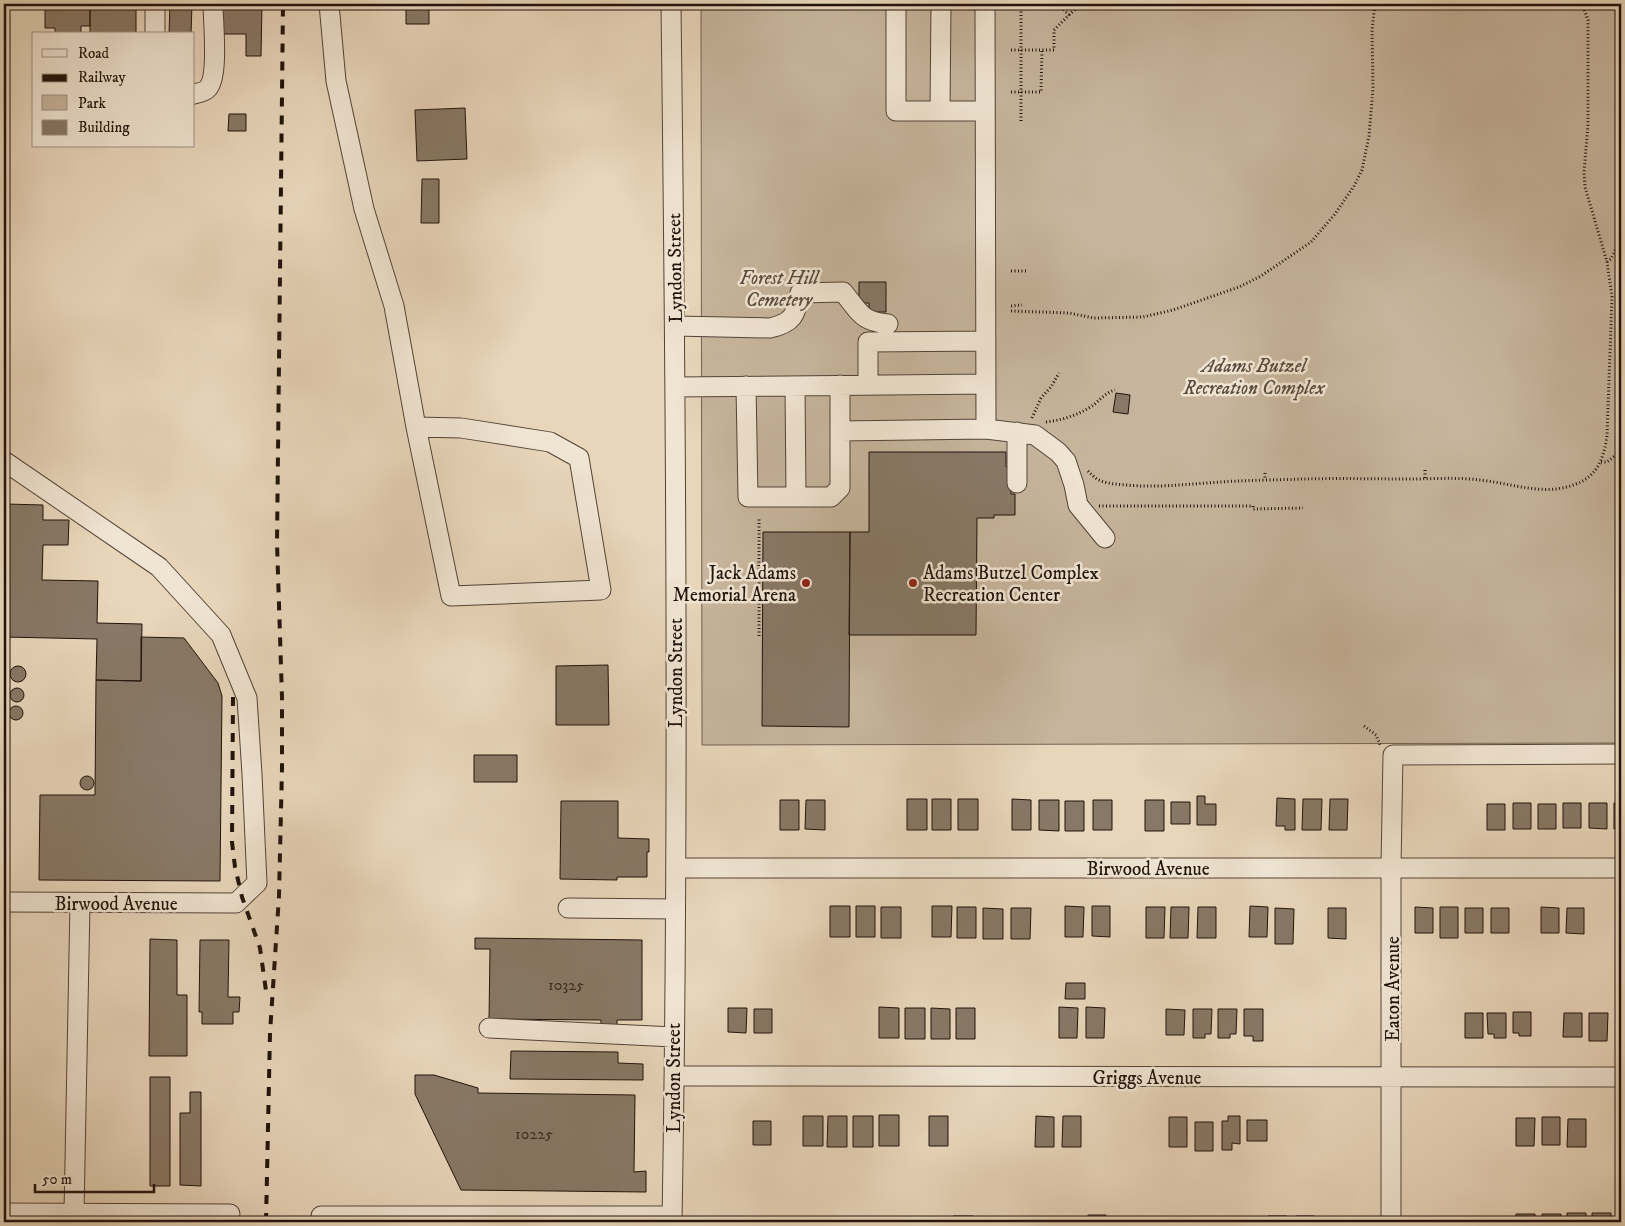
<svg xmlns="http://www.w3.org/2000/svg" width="1625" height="1226" viewBox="0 0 1625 1226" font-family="'IM FELL DW Pica',serif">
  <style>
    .green { fill: #c6b49c; stroke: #736454 }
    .building { fill: #887866; stroke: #20130c }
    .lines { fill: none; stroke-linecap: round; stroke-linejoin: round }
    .minor-casing { stroke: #524438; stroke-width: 21 }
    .path { stroke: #20130c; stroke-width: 3; stroke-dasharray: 1 2.5; stroke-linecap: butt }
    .minor { stroke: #f0e4d2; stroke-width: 19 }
    .rail { stroke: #20130c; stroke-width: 4; stroke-dasharray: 9 9; stroke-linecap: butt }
    .poi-dot { fill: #8f2418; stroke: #f0e4d2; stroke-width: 2 }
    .labels { text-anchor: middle; stroke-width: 5; stroke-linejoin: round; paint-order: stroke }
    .number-label { font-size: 16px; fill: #3a2c22 }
    .street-label { font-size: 19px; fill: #20130c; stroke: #f0e4d2 }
    .park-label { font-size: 19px; font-style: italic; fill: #5a4b3e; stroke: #f0e4d2 }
    .poi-label { font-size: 19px; fill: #20130c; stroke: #f0e4d2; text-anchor: end }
  </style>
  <rect width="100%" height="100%" fill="#e8d5ba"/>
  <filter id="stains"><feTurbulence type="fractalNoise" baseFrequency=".004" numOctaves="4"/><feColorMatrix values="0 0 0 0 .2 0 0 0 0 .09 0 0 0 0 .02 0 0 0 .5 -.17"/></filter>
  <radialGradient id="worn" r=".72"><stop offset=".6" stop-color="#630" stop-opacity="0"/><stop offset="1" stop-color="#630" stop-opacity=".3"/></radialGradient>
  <!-- green -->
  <path class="green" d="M701 4H1621V743L702 745Z"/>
  <!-- building -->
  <path class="building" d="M45 4H90V26H81V34H55V28H45Z
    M90 4H136V34H90Z
    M170 4H192L191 34H169Z
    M219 4H262L261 56H246V34H219Z
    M406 4H429V24H406Z
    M465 108 467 159 417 161 415 110Z
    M229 114H246V131H228Z
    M422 179H439V223H421Z
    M859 282H886V312H869V303H859Z
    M1116 393 1130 395 1128 414 1113 412Z
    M869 452H1006V467H1011V494H1015V515H994V518H977L976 635H849L850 532H869Z
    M4 475H7L6 504 43 505V520H69L68 545H43L42 580 98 581 97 623 142 624 141 681 96 680 97 639 4 637Z
    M763 532H850L849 727 762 726Z
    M141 637 184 638 218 683 222 696 220 881 39 880 40 795H95L96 680 141 681Z
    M608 665 609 725H556V666Z
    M10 674a8 8 0 1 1 16 0a8 8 0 1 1-16 0Z
    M10 695a7 7 0 1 1 14 0a7 7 0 1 1-14 0Z
    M9 713a7 7 0 1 1 14 0a7 7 0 1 1-14 0Z
    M474 755H517V782H474Z
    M80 783a7 7 0 1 1 14 0a7 7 0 1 1-14 0Z
    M1197 796H1205V804H1216V825H1197Z
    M1277 798 1295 799V830H1285V826H1276Z
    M907 799H927V830H907Z
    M932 799H951V830H932Z
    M958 799H978V830H958Z
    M1012 799 1031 800V830H1012Z
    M1303 799H1322L1321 830H1302Z
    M1330 799H1348L1347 830H1329Z
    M780 800H799V830H780Z
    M806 800H825V830L805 829Z
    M1039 800H1059V831L1039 830Z
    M1093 800H1112V830H1093Z
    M1145 800H1164V831H1145Z
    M561 801H618V838L649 839V852H647V877H617V880L560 879Z
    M1065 801H1084V831H1065Z
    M1171 802H1190V824H1171Z
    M1513 803H1531V829H1513Z
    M1563 803H1581V828H1563Z
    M1589 803H1607V829L1589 828Z
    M1614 803H1621V829H1614Z
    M1487 804H1505V830H1487Z
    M1538 804H1556V829H1538Z
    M830 906H850V937H830Z
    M856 906H875V937H856Z
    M932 906H952L951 937H932Z
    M1065 906 1084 907 1083 937H1065Z
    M1092 906H1110V937L1092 936Z
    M1250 906 1268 907 1267 937H1249Z
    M881 907H901V938H881Z
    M957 907H976V938H957Z
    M1146 907H1165L1164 938H1146Z
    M1171 907H1189L1188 938H1170Z
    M1198 907H1216V938H1197Z
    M1415 907 1433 908V933H1415Z
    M1440 907H1458V938H1440Z
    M1541 907 1559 908V933H1541Z
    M983 908 1003 909V939H983Z
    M1011 908H1031L1030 939H1011Z
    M1275 908 1294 909 1293 944H1275Z
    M1328 908H1346V939L1328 938Z
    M1465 908H1483V933H1465Z
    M1491 908H1509V933H1491Z
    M1567 908H1584V934L1566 933Z
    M1618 909H1621V932H1617Z
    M475 938 642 940V1020H617V1026H601V1020L489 1019 490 949H475Z
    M150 939 177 940V995H187V1056H149Z
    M200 940H229L228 997H240L239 1012H233V1024H202V1012H199Z
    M1066 983H1085V999H1065Z
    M879 1007 899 1008V1038H879Z
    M1059 1007 1078 1008 1077 1038H1059Z
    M1086 1007 1105 1008 1104 1038H1086Z
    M728 1008H747L746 1033 728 1032Z
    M905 1008H925V1039H905Z
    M931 1008 950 1009V1039H931Z
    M956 1008H975V1039H956Z
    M754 1009H772V1033H754Z
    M1166 1009 1185 1010 1184 1035H1166Z
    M1193 1009H1212L1211 1034H1205V1038H1193Z
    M1218 1009H1237L1236 1034H1230V1038H1218Z
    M1244 1009H1263V1041H1253V1036H1244Z
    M1513 1012H1531V1036H1519V1033H1513Z
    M1465 1013H1483V1038H1465Z
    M1487 1013H1506V1038H1494V1034H1488Z
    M1564 1013H1582V1037H1563Z
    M1589 1013H1608L1607 1041H1589Z
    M511 1051 618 1052V1063L643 1064V1080L510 1079Z
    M415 1075H434L478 1088V1093L635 1095 634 1172 646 1171V1192L461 1190 415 1094Z
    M150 1077H170V1186H150Z
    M190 1092H201V1186L180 1185V1113H190Z
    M879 1115H899V1146H879Z
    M803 1116H823V1146H803Z
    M828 1116H847V1147H827Z
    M853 1116H873V1147H853Z
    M929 1116H948V1146H929Z
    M1036 1116 1054 1117V1147H1035Z
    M1063 1116H1081V1147H1062Z
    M1228 1116H1240V1144L1232 1143V1150H1222V1121H1228Z
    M1169 1117H1187V1147H1169Z
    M1542 1117H1560V1145H1542Z
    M1516 1118H1535L1534 1146H1516Z
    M1568 1119H1586V1147H1567Z
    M1247 1120H1267V1141H1247Z
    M753 1121H771V1145H753Z
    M1195 1122H1213V1151H1195Z
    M1567 1213H1586V1222H1567Z
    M1592 1213H1611V1222H1592Z
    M1516 1214H1535V1222H1516Z
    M1542 1214H1561V1222H1542Z
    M1088 1215H1106V1222H1088Z
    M953 1216H973V1222H953Z
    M1268 1216H1287V1222H1268Z
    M1296 1216H1314V1222H1296Z
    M980 1217H999V1222H980Z
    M1242 1217H1260V1222H1242Z
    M849 1218H869V1222H849Z
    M874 1218H894V1222H874Z
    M899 1218H919L918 1222H899Z
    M929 1219H948V1222H929Z"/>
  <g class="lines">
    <defs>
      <path id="minor" d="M329 4 336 81 364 209 394 306 416 427 451 596 601 590 579 458 550 442 461 428 416 427
        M671 4C676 410 679 816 672 1222
        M896 4V111H985
        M985 4 986 429
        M155 34V4
        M194 94C198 93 205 92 208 88 219 76 213 21 213 4
        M940 111 941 4
        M675 326 770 328C793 323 796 315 800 293L843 292C860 312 860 321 888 324
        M868 385V342L986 341
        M746 386 748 497H831L840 488V385
        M795 386 796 497
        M675 387 986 384
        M840 431 986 429 1035 435 1058 452 1066 461 1074 485 1078 505 1105 538
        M1017 432V483
        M4 461 159 567 221 635 247 698 252 774 257 883 236 903 4 902
        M676 868H1621
        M568 908 675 909
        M489 1028 674 1037
        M674 1076 1621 1077
        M4 1213 230 1214
        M74 1213 80 903
        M321 1216H672
        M1391 1222V867L1393 755 1621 754"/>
    </defs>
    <!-- minor casing -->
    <use href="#minor" class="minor-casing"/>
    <!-- path -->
    <path class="path" d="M1069 15 1081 4
      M1011 50H1054V30L1069 15 1058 4
      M1011 92H1041L1042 49
      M1021 121V4
      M1607 262 1611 259 1621 237
      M1011 271H1027
      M1011 306 1022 305
      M1011 311 1069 313 1094 318 1143 317 1173 310 1239 287 1261 276 1311 242 1335 214 1354 186 1362 170 1369 136 1373 88 1372 30 1375 4
      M1032 418 1041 398 1051 387 1059 373
      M1046 422C1063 420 1078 415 1092 406 1099 401 1106 392 1115 390
      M1601 462H1607L1621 451
      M1425 470V479
      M1088 471C1091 474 1094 477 1097 479 1106 484 1116 484 1126 485 1158 488 1189 484 1221 482 1249 480 1277 480 1304 479 1340 478 1375 479 1411 479 1433 479 1457 477 1479 480 1512 483 1544 497 1576 484 1598 476 1604 457 1607 436L1612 297 1607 262 1585 187 1584 173 1588 124V20L1582 4
      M1265 473V480
      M1099 506H1253V509L1303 508
      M759 636V518
      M1364 726 1376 735 1380 745"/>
    <!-- minor -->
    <use href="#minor" class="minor"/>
    <!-- rail -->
    <path class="rail" d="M233 697 232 842 235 867 242 897 260 948 267 998
      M266 1222 270 1033 279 896 282 768V697L277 543 283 4"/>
  </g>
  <!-- markers -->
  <g class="poi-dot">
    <circle cx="806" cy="583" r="5"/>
    <circle cx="913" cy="583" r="5"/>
  </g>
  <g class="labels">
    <!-- number labels -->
    <g class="number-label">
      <text x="566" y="990">10325</text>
      <text x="534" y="1139">10225</text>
    </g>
    <!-- street labels -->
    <g class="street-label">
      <text transform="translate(674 268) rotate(-91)" y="7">Lyndon Street</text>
      <text transform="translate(675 673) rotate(-90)" y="7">Lyndon Street</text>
      <text x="1148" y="875">Birwood Avenue</text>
      <text x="116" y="910">Birwood Avenue</text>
      <text transform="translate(1392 989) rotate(-90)" y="7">Eaton Avenue</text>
      <text x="1147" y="1084">Griggs Avenue</text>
      <text transform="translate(673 1078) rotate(-90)" y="7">Lyndon Street</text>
    </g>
    <!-- park labels -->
    <g class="park-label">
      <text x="779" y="284">Forest Hill<tspan x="779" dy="22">Cemetery</tspan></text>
      <text x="1254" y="372">Adams Butzel<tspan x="1254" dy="22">Recreation Complex</tspan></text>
    </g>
    <!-- poi labels -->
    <g class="poi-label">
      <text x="796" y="579">Jack Adams<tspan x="796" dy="22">Memorial Arena</tspan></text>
      <text x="923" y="579" text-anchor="start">Adams Butzel Complex<tspan x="923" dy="22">Recreation Center</tspan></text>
    </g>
  </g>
  <!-- margin -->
  <rect width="1625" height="1226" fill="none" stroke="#e8d5ba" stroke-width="20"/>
  <rect x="5" y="5" width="1615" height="1216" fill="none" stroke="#20130c" stroke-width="2.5"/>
  <rect x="10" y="10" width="1605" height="1206" fill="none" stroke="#20130c"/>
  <!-- legend -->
  <rect x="32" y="32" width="162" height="115" fill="#f0e4d2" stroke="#9d9083"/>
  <rect x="42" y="49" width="25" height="8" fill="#f0e4d2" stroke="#9d9083"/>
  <text x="78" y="58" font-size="15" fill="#20130c">Road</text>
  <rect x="42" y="74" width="25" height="8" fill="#20130c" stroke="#9d9083"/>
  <text x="78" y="82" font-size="15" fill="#20130c">Railway</text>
  <rect x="42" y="95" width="25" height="15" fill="#c6b49c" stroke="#9d9083"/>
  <text x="78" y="108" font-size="15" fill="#20130c">Park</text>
  <rect x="42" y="120" width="25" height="15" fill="#887866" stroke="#9d9083"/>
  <text x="78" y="132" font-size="15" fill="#20130c">Building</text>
  <!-- scale -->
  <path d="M35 1184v8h119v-8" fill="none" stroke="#20130c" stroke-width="2.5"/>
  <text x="42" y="1184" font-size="15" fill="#20130c" stroke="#f0e4d2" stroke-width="4" paint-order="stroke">50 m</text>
  <rect width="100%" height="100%" filter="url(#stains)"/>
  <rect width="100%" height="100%" fill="url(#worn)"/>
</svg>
